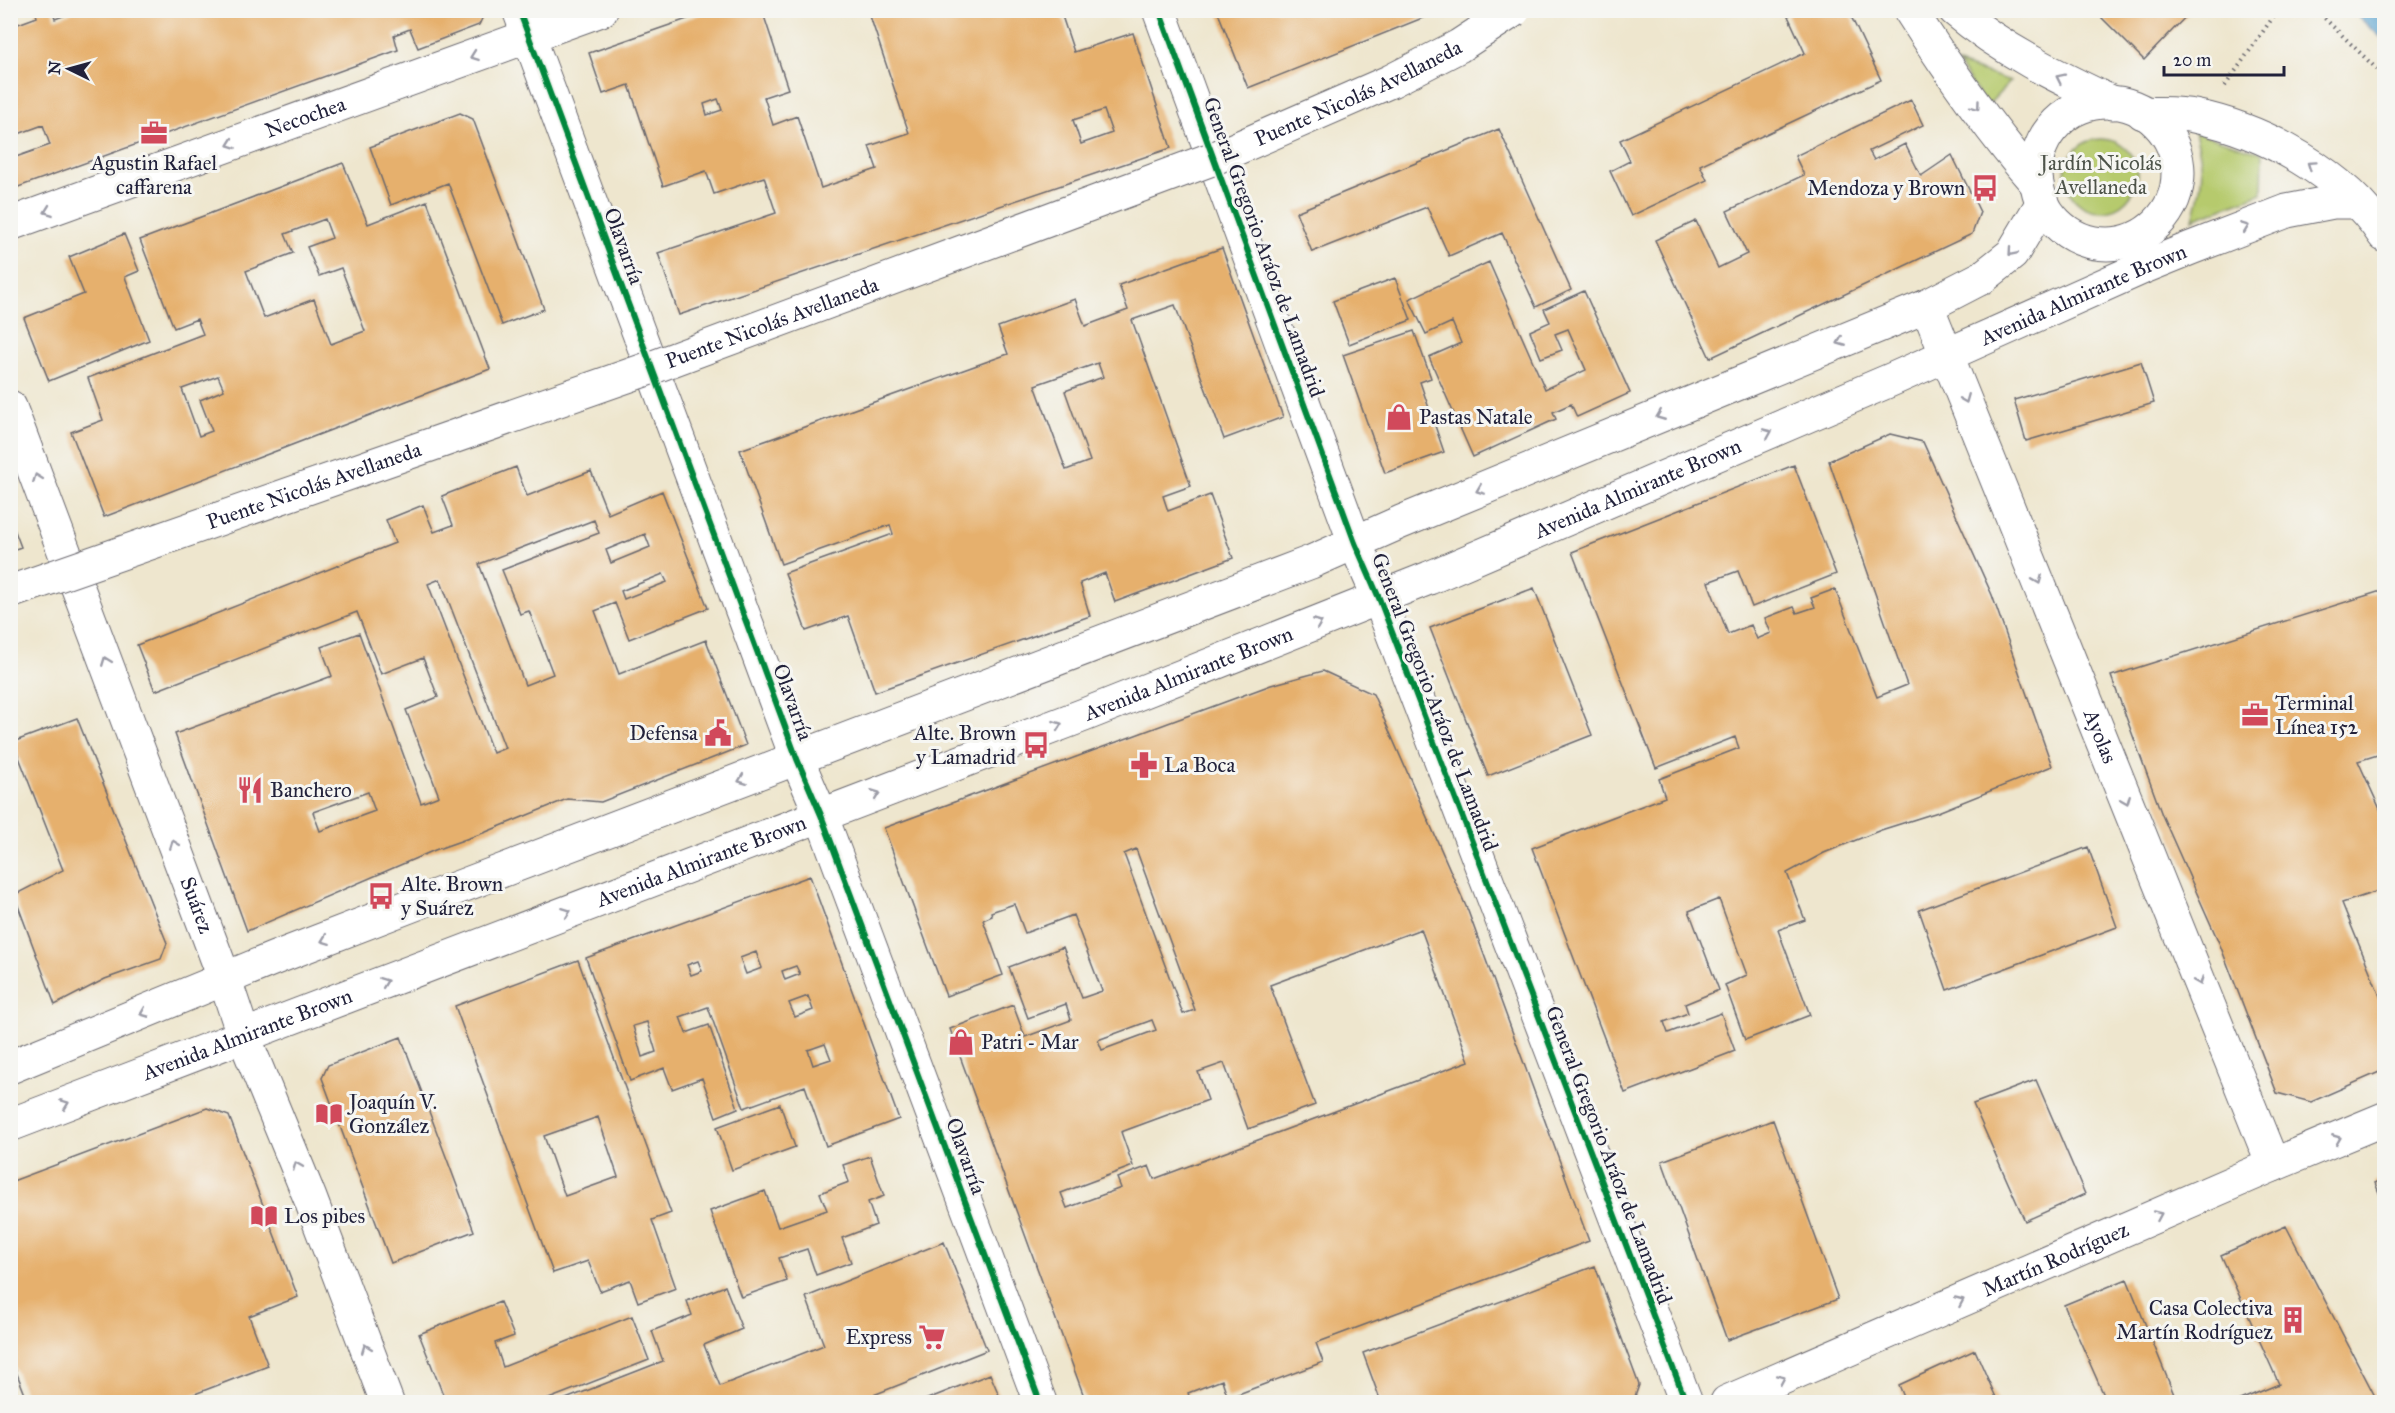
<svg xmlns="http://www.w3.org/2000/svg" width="2395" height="1413" viewBox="0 0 2395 1413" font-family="'IM FELL Great Primer',serif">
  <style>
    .green { fill: #b6ca6d; stroke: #6c7654; stroke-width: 1.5 }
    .water { fill: #57a1cf; stroke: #3c6285; stroke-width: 1.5 }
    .building { fill: #e6b06d; fill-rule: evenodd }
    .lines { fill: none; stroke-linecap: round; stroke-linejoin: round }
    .minor-casing { stroke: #69676e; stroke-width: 35 }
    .major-casing { stroke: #69676e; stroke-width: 35 }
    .path { stroke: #69676e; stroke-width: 4; stroke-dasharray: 1.5 4.5; stroke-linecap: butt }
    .minor { stroke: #fff; stroke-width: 33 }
    .major { stroke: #fff; stroke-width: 33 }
    .major-bridge-casing { stroke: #69676e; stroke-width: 35; stroke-linecap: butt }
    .major-bridge { stroke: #fff; stroke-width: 33 }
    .cycleway-casing { stroke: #f6f6f2; stroke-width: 10 }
    .cycleway { stroke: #00873e; stroke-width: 6 }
    .oneway { stroke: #9c9ca7 }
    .labels { text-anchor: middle; stroke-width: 6; stroke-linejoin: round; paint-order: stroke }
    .street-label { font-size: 21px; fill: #22223b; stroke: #f6f6f2 }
    .poi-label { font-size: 21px; fill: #22223b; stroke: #f6f6f2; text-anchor: start }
    .park-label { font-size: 21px; fill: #4e544a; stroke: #f6f6f2 }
  </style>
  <rect width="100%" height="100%" fill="#f6f6f2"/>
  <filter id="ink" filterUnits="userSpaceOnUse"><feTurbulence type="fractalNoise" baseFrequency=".0167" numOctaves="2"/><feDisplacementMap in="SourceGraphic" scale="12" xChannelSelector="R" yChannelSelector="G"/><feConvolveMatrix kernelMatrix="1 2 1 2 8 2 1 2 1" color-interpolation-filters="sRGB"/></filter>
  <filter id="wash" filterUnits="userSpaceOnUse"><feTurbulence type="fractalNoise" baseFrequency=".008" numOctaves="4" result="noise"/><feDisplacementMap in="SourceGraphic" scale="24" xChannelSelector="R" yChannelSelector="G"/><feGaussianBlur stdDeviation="1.35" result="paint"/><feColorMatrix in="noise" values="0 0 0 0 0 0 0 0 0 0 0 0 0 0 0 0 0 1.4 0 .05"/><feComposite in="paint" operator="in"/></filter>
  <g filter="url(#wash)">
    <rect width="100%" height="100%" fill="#eee6ce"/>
    <!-- green -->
    <path class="green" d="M1958 64 2011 81 1987 106Z
      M2195 132 2263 153 2262 193 2193 219C2203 181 2205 170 2195 132Z
      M2065 175a36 36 0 1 1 72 0a36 36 0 1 1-72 0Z"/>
    <!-- water -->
    <path class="water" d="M2352 11H2384V40Z"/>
    <g id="blocks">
      <!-- building -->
      <path class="building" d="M35 10H52L55 19 79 10H486L479 25 418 48 410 29 394 35 398 50 10 190V159L50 145 43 125 10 137V27L37 17Z
        M713 10H762L788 89 764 97 773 125 797 116 821 188 877 169 869 146 909 133 868 10H1060L1074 52 1133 33 1171 148 679 315 658 253 776 213 764 177 714 194 706 171 663 186 629 85 603 94 589 53ZM718 99 722 110 707 115 704 104ZM1104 110 1112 133 1081 144 1073 120Z
        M1217 10H1440V11L1248 88Z
        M1798 10H1848L1881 80 1700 165 1707 180 1631 216 1610 171 1630 161 1620 140 1805 53 1788 16Z
        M2094 10H2192L2144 60Z
        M1911 100 1923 125 1869 151 1874 160 1905 144 1921 176 1952 155 1980 212 1972 234 1710 358 1655 240 1696 221 1718 268 1747 254 1727 211 1804 175 1795 156Z
        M460 113 473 119 544 309 502 325 448 183 391 205 370 147Z
        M1499 129 1571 290 1536 307 1502 233 1449 256 1427 207 1312 252 1296 212Z
        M343 163 368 224 427 201 490 369 104 517 71 432 103 420 88 378 203 334 197 319 174 328 140 240ZM325 219 332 238 307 247 319 276 341 268 365 331 331 344 314 299 264 318 246 271 293 253 285 234ZM218 376 224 390 200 400 212 431 199 436 182 389Z
        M124 234 139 271 125 277 149 340 49 381 24 318 84 294 69 257Z
        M1222 248 1283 417 1224 439 1175 305 1132 320 1191 486 1163 496 1168 511 1210 495 1233 558 1115 602 1105 573 1080 583 1090 616 875 692 848 616 806 631 785 573 893 534 890 525 781 564 740 450 1008 354 998 327 1075 299 1085 326 1128 310 1119 285ZM1098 363 1103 377 1065 391 1090 461 1066 470 1035 385Z
        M1489 262 1545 389 1586 370 1568 329 1555 334 1562 350 1541 358 1530 331 1550 322 1544 309 1584 291 1630 393 1577 417 1571 404 1553 412 1556 419 1473 457 1429 357 1461 343 1452 322 1426 334 1409 299Z
        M1395 278 1411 320 1349 344 1333 301Z
        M1414 331 1431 378 1420 382 1444 452 1385 473 1343 355Z
        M2141 362 2154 403 2026 441 2014 400Z
        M1890 434 1923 442 1992 595 2052 766 1938 812 1881 830 1824 853 1787 873 1805 920 1778 930 1810 1015 1745 1040 1725 985 1747 975 1719 899 1689 911 1719 990 1685 1004 1688 1013 1664 1022 1668 1033 1721 1013 1735 1051 1625 1093 1532 848 1665 797 1659 779 1739 748 1735 737 1656 768 1572 552 1794 465 1836 574 1752 607 1738 571 1708 582 1728 634 1751 625 1757 639 1771 633 1765 618 1794 607 1797 613 1815 607 1811 598 1835 589 1877 697 1907 685 1829 461Z
        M516 467 527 496 591 471 608 514 662 491 708 608 629 639 615 603 595 611 619 674 706 640 746 745 601 802 567 799 486 832 435 850 247 931 175 734 332 676 321 647 359 633 421 803 439 796 406 710 438 697 423 658 381 674 357 612 155 691 137 645 395 543 386 520 423 505 434 532 453 525 442 496ZM594 520 599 533 502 570 520 614 529 611 553 674 525 685 479 564ZM645 534 650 547 611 563 606 550ZM663 574 667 582 624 599 621 591ZM440 579 505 748 493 753 428 584ZM368 792 375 811 320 831 313 812Z
        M10 518 21 547 10 551Z
        M1534 588 1592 735 1488 776 1430 628Z
        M2384 590V753L2358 761 2384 818V889L2342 903 2384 1006V1070L2311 1102 2277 1093 2220 945 2162 815 2111 676Z
        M1323 671 1373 694 1468 911 1589 1241 1316 1343 1323 1362 1228 1398 1222 1380 1188 1393 1191 1402H1086L950 1029 1013 1005 1025 1037 1071 1020 1066 1004 1028 1018 1009 967 1063 947 1082 998 1102 991 1073 915 1025 933 1014 904 991 912 992 916 983 920 1003 975 946 996 884 828 1271 685ZM1136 849 1195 1010 1183 1014 1124 854ZM1421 929 1469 1061 1154 1179 1149 1166 1117 1178 1121 1188 1067 1208 1061 1193 1133 1166 1121 1132 1208 1100 1198 1072 1224 1063 1248 1129 1315 1105 1270 985ZM1152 1020 1156 1030 1102 1050 1098 1040Z
        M77 718 167 943 161 959 105 979 55 1005 14 895 63 870 13 742Z
        M2088 847 2117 927 1947 990 1919 910Z
        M810 876 899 1119 826 1146 805 1086 744 1108 708 1007 680 1017 686 1033 709 1025 738 1108 716 1117 702 1078 672 1089 664 1068 630 1081 586 958ZM756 952 762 968 746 974 740 958ZM698 961 702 971 691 975 687 965ZM796 966 800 974 785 980 782 971ZM808 996 813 1010 795 1017 789 1003ZM647 1022 656 1052 642 1057 633 1026ZM825 1044 831 1059 813 1065 808 1050Z
        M578 960 671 1213 652 1220 676 1288 638 1302 630 1280 600 1291 588 1261 553 1273 455 1006ZM598 1117 618 1177 565 1196 544 1136Z
        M401 1037 474 1231 391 1263 322 1078 328 1065Z
        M2036 1080 2085 1194 2025 1221 1973 1104Z
        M780 1104 795 1147 732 1170 717 1127Z
        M207 1108 229 1116 298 1297 249 1316 268 1366 174 1402H28L10 1356V1182Z
        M1773 1120 1838 1299 1727 1340 1662 1161Z
        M870 1156 884 1196 868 1202 876 1225 842 1238 851 1262 816 1275 807 1249 779 1258 787 1281 741 1297 710 1211 765 1191 778 1227 827 1210 820 1193 849 1182 843 1165Z
        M2384 1179V1205L2375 1183Z
        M2286 1226 2378 1402H2235L2279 1384 2221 1255Z
        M944 1242 987 1350 856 1402H558L663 1361 652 1331 692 1315 687 1301 725 1286 742 1329 704 1345 720 1386 824 1345 806 1297Z
        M1595 1266 1639 1385 1633 1402H1381L1363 1353Z
        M2127 1279 2177 1402H2107L2064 1305Z
        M500 1302 514 1336 495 1343 503 1367 632 1316 649 1360 541 1402H446L419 1334Z
        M1975 1350 1998 1402H1906L1899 1385Z
        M990 1374 1002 1402H920Z"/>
    </g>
  </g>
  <g filter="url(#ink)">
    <use href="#blocks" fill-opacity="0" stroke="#69676e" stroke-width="1.5"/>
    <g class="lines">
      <defs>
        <g id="minor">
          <path d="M519 10 797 759 821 815 1040 1402"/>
          <path d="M1159 10 1355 543 1379 598 1686 1402"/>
          <path id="s1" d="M10 224 601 10"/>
          <path id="s2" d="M1927 306 2273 1165"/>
          <path id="s3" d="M10 407 225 980 244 1037 310 1198 387 1402"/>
          <path id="s4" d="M1727 1402 2273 1165 2384 1119"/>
        </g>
        <g id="major">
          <path d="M1910 10C1949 71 1990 130 2037 184"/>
          <path d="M1955 10C2002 50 2058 77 2113 103"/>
          <circle cx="2107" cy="173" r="71"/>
          <path d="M2143 113C2160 114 2178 113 2194 116 2264 130 2344 174 2384 235"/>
          <path d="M10 1067 275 958 446 892 1311 562 1401 522 1927 306 1983 277 2012 254 2043 202"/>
          <path id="s5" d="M10 1125 1084 715 1429 578 1893 379 2144 267 2191 248 2287 211 2333 202H2356"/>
        </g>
      </defs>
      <!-- minor casing -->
      <use href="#minor" class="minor-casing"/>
      <!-- major casing -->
      <use href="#major" class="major-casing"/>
      <!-- path -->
      <path class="path" d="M2316 10 2384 76
        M2225 86 2278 10"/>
      <!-- minor -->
      <use href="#minor" class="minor"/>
      <!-- major -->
      <use href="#major" class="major"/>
      <defs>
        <g id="major-bridge">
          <path id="s6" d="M10 592 656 366 1217 157 1391 81 1459 46 1514 10"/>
        </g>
      </defs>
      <!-- major-bridge casing -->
      <use href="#major-bridge" class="major-bridge-casing"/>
      <!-- major-bridge -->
      <use href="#major-bridge" class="major-bridge"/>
      <defs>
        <path id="cycleway" d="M519 10 797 759 821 815 1040 1402
          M1159 10 1355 543 1379 598 1686 1402"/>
      </defs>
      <!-- cycleway casing -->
      <use href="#cycleway" class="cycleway-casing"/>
      <!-- cycleway -->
      <use href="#cycleway" class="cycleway"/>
    </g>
    <!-- one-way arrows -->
    <defs><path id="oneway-chevron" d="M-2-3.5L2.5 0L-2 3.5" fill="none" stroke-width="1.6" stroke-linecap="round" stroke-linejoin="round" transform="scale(1.5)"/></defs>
    <g class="oneway">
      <use href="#oneway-chevron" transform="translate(474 56) rotate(160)"/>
      <use href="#oneway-chevron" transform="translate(2060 78) rotate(-154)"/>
      <use href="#oneway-chevron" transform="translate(1976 106) rotate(54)"/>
      <use href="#oneway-chevron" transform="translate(231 144) rotate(160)"/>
      <use href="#oneway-chevron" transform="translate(2311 165) rotate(-145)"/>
      <use href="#oneway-chevron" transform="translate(48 211) rotate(160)"/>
      <use href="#oneway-chevron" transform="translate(2245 227) rotate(-21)"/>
      <use href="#oneway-chevron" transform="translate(2012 252) rotate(131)"/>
      <use href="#oneway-chevron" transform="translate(1841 342) rotate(158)"/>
      <use href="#oneway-chevron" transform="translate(1965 399) rotate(68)"/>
      <use href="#oneway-chevron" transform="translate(1660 416) rotate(158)"/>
      <use href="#oneway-chevron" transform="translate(1768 433) rotate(-23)"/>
      <use href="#oneway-chevron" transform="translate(37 478) rotate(-111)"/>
      <use href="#oneway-chevron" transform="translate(1480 490) rotate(158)"/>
      <use href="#oneway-chevron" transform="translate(2038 580) rotate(68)"/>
      <use href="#oneway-chevron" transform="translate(1318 623) rotate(-22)"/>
      <use href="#oneway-chevron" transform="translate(106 661) rotate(-111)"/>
      <use href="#oneway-chevron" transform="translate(1058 725) rotate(-20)"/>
      <use href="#oneway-chevron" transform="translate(742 780) rotate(159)"/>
      <use href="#oneway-chevron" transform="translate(876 794) rotate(-21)"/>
      <use href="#oneway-chevron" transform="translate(2126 800) rotate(68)"/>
      <use href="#oneway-chevron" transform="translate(174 844) rotate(-111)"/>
      <use href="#oneway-chevron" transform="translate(567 912) rotate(-21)"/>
      <use href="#oneway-chevron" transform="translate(325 940) rotate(159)"/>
      <use href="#oneway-chevron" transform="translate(2199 981) rotate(68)"/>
      <use href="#oneway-chevron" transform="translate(384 982) rotate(-21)"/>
      <use href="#oneway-chevron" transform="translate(144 1013) rotate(158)"/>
      <use href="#oneway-chevron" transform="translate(65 1104) rotate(-21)"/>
      <use href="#oneway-chevron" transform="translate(2337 1139) rotate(-22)"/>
      <use href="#oneway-chevron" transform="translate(297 1166) rotate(-112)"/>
      <use href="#oneway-chevron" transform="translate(2158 1215) rotate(-24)"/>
      <use href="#oneway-chevron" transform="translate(1960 1301) rotate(-24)"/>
      <use href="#oneway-chevron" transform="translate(366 1348) rotate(-111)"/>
      <use href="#oneway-chevron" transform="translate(1781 1379) rotate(-24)"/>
    </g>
  </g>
  <!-- icons -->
  <defs>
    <symbol id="office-bare" viewBox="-9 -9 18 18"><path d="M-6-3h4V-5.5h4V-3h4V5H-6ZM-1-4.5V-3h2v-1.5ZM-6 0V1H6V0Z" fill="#d1495b" stroke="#f6f6f2" stroke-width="2.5" paint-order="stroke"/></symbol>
    <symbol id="bus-bare" viewBox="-9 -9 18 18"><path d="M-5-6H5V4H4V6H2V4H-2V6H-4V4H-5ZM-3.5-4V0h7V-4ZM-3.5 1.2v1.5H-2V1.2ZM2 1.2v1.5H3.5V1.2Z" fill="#d1495b" stroke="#f6f6f2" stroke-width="2.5" paint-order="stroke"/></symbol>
    <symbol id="shop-bare" viewBox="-9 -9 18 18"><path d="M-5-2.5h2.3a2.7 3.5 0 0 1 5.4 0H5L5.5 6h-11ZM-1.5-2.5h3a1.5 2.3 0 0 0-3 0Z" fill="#d1495b" stroke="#f6f6f2" stroke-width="2.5" paint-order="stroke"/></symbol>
    <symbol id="civic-bare" viewBox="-9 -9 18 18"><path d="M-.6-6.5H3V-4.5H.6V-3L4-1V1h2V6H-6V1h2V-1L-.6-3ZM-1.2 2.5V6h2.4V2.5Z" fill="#d1495b" stroke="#f6f6f2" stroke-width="2.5" paint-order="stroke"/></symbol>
    <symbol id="pharmacy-bare" viewBox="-9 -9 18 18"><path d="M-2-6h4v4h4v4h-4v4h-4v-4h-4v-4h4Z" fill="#d1495b" stroke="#f6f6f2" stroke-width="2.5" paint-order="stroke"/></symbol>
    <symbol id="restaurant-bare" viewBox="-9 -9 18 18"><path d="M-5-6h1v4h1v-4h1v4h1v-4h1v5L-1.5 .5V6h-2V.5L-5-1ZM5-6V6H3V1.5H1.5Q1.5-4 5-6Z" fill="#d1495b" stroke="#f6f6f2" stroke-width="2.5" paint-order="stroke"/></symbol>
    <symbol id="library-bare" viewBox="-9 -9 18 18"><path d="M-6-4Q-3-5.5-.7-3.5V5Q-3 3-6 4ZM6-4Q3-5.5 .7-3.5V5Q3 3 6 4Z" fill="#d1495b" stroke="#f6f6f2" stroke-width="2.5" paint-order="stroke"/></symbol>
    <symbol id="building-bare" viewBox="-9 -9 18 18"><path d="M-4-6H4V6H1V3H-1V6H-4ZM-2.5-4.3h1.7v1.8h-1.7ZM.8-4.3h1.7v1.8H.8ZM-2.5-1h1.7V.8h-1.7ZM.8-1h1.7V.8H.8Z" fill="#d1495b" stroke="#f6f6f2" stroke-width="2.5" paint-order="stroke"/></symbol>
    <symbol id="supermarket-bare" viewBox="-9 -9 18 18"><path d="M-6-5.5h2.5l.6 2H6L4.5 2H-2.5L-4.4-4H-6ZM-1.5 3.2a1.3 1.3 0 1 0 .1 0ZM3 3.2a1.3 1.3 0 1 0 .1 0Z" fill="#d1495b" stroke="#f6f6f2" stroke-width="2.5" paint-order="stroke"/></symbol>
  </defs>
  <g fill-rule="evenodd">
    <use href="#office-bare" x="135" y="114" width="38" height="38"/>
    <use href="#bus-bare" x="1966" y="169" width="38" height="38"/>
    <use href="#shop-bare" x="1380" y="398" width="38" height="38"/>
    <use href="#office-bare" x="2236" y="696" width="38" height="38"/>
    <use href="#civic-bare" x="699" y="714" width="38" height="38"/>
    <use href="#bus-bare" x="1017" y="726" width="38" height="38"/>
    <use href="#pharmacy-bare" x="1125" y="746" width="38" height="38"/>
    <use href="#restaurant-bare" x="231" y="771" width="38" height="38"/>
    <use href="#bus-bare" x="362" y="877" width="38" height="38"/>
    <use href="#shop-bare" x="942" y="1023" width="38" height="38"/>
    <use href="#library-bare" x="310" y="1095" width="38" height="38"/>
    <use href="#library-bare" x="245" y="1197" width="38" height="38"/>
    <use href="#building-bare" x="2274" y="1301" width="38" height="38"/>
    <use href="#supermarket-bare" x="913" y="1318" width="38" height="38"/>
  </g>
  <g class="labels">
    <!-- street labels -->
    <g class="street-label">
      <text dy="7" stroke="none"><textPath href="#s6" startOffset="1438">Puente Nicolás Avellaneda</textPath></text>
      <text dy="7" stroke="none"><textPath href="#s1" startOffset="314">Necochea</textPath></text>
      <text transform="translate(624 246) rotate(70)" y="7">Olavarría</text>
      <text transform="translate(1264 247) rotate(70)" y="7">General Gregorio Aráoz de Lamadrid</text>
      <text dy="7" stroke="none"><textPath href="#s5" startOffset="2234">Avenida Almirante Brown</textPath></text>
      <text dy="7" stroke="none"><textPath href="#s6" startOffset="808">Puente Nicolás Avellaneda</textPath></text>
      <text dy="7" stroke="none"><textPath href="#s6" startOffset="322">Puente Nicolás Avellaneda</textPath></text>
      <text dy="7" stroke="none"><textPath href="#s5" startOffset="1748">Avenida Almirante Brown</textPath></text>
      <text dy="7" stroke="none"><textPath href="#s5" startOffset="1262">Avenida Almirante Brown</textPath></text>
      <text transform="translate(793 702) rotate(70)" y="7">Olavarría</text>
      <text transform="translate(1435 702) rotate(69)" y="7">General Gregorio Aráoz de Lamadrid</text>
      <text dy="7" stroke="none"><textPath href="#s2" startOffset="464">Ayolas</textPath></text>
      <text dy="7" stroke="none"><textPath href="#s5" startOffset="740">Avenida Almirante Brown</textPath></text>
      <text dy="7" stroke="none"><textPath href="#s3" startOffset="532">Suárez</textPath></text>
      <text dy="7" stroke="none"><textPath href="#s5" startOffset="254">Avenida Almirante Brown</textPath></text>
      <text transform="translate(1609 1155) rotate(69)" y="7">General Gregorio Aráoz de Lamadrid</text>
      <text transform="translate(966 1156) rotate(70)" y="7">Olavarría</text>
      <text dy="7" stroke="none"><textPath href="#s4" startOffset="358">Martín Rodríguez</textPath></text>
    </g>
    <!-- poi labels -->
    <g class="poi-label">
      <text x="154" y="170" text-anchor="middle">Agustin Rafael<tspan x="154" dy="24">caffarena</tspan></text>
      <text x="1965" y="195" text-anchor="end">Mendoza y Brown</text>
      <text x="1419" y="424">Pastas Natale</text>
      <text x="2275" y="710">Terminal<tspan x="2275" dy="24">Línea 152</tspan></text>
      <text x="698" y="740" text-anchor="end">Defensa</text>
      <text x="1016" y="740" text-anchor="end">Alte. Brown<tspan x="1016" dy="24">y Lamadrid</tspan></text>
      <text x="1164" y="772">La Boca</text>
      <text x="270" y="797">Banchero</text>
      <text x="401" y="891">Alte. Brown<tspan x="401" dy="24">y Suárez</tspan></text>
      <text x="981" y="1049">Patri - Mar</text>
      <text x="349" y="1109">Joaquín V.<tspan x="349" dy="24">González</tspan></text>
      <text x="284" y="1223">Los pibes</text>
      <text x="2273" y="1315" text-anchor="end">Casa Colectiva<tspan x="2273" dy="24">Martín Rodríguez</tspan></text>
      <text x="912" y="1344" text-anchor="end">Express</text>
    </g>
    <!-- park labels -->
    <g class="park-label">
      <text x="2101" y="170">Jardín Nicolás<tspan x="2101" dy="24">Avellaneda</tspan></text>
    </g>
  </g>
  <!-- margin -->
  <rect width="2395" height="1413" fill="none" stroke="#f6f6f2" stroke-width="36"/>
  <!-- north arrow -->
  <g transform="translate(69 69) rotate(275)" stroke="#f6f6f2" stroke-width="4.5" paint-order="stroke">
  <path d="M0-4.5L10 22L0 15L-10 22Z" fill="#22223b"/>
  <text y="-9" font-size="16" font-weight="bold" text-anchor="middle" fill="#22223b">N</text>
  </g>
  <!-- scale -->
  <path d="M2164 66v9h120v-9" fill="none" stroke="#22223b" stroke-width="3"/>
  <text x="2173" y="66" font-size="18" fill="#22223b" stroke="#f6f6f2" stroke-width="4.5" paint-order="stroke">20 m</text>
</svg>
